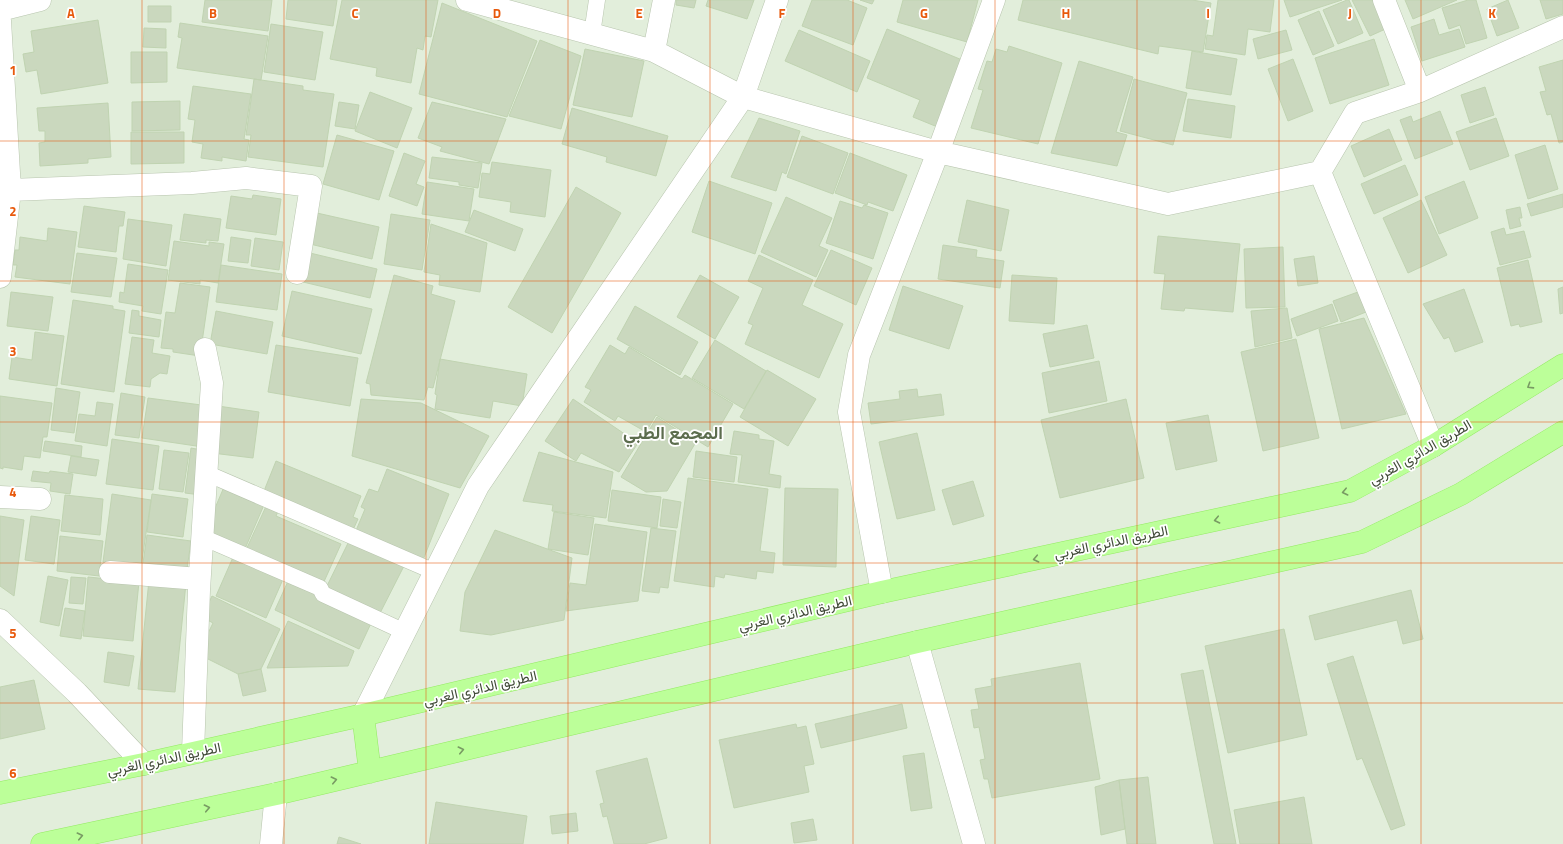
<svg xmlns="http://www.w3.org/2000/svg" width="1563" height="844" viewBox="0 0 1563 844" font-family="'Titillium Web',Vazirmatn,sans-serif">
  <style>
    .residential { fill: #e2eedb }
    .building { fill: #cad8be; stroke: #c0d3b1 }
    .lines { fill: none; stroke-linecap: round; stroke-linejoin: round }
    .service-casing { stroke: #b8c5ae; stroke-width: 17 }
    .minor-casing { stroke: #b8c5ae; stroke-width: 23 }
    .tertiary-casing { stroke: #b8c5ae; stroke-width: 23 }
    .primary-casing { stroke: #94ea63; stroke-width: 23 }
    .service { stroke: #fff; stroke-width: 16 }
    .minor { stroke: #fff; stroke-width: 22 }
    .tertiary { stroke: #fff; stroke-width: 22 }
    .primary { stroke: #bcff99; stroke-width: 22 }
    .oneway { stroke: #789b63 }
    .grid { fill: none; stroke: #e8590c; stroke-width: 1; stroke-opacity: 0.55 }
    .labels { text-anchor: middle; stroke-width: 3.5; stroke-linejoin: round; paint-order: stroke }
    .street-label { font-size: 14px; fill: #404a37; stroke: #fff }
    .district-label { font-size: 18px; font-weight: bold; fill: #5c6d4e; stroke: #fff }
    .grid-label { font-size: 13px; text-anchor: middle; font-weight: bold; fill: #e8590c; stroke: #fff; stroke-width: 3.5; stroke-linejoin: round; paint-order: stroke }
  </style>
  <rect width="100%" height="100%" fill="#eef5ea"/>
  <!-- residential -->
  <path class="residential" d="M0 0H1563V844H0Z"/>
  <!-- building -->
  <path class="building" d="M205 0H272L268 31 202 22Z
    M288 0H337L333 26 286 19Z
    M342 0H438L431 37 425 36 423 50 417 48 411 83 376 76 377 68 330 59Z
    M676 0H696L694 8 676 5Z
    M708 0H754L747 19 706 6Z
    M812 0H847L867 8 853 45 802 26Z
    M860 0H874L872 4Z
    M903 0H978L967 42 897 22Z
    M1023 0H1192L1211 3 1203 52 1159 46 1158 54 1018 20Z
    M1218 0H1274L1270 32 1248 29 1245 55 1205 49 1207 35 1213 36Z
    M1284 0H1342L1290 17Z
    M1347 0H1349L1363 33 1338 44 1323 10Z
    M1352 0H1377L1390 27 1370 36Z
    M1405 0H1457L1413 19Z
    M1468 0H1476L1487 38 1466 44 1460 25 1449 29 1442 8Z
    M1508 0 1519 28 1497 36 1487 9Z
    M1540 0H1563V14L1546 19Z
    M442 3 537 41 507 117 419 94Z
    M148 6H171V22H148Z
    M1319 11 1334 46 1313 55 1298 20Z
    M1434 19 1439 35 1459 29 1465 47 1422 61 1411 27Z
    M98 20 108 83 41 94 37 70 26 72 23 54 34 52 31 31Z
    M180 23 268 36 261 80 177 68 182 38 178 37Z
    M271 24 323 32 315 80 264 72Z
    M144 28 166 29V48L143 47Z
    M887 29 967 62 940 128 913 117 920 100 867 78Z
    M799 30 870 61 857 92 785 61Z
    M1286 30 1292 50 1258 59 1253 39Z
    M1374 39 1389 85 1330 104 1315 58Z
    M540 40 581 56 561 129 509 116Z
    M1009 46 1062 63 1038 144 971 128 983 90 978 89 987 61 992 62 996 49 1007 52Z
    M585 49 644 61 632 117 573 105Z
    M1192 51 1237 59 1231 95 1186 88Z
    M131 52H167V82L131 83Z
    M1293 59 1313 111 1288 121 1268 69Z
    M1563 60V142L1559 143 1551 114 1547 115 1540 92 1546 91 1539 67Z
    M1079 61 1133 77 1116 132 1127 135 1117 166 1051 153Z
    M254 79 303 86V90L334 94 323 167 248 157 251 135H246Z
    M1134 79 1187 93 1173 145 1120 131Z
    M193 86 251 94 244 139 249 140 246 161 222 157V161L201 158 203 144 192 142 195 120 188 119Z
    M1485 87 1494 115 1470 123 1461 95Z
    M370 92 412 108 397 148 355 131Z
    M1188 99 1235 106 1231 138 1183 131Z
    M180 101V130L132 131V102Z
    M339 102 359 105 355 129 335 126Z
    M432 102 506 119 489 164 440 151 442 147 418 138Z
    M108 103 111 157 88 159V163L40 166 39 143 45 142V131H39L37 108Z
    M572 108 668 136 656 176 606 162 607 157 562 144Z
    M1440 111 1453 144 1415 159 1400 120 1411 116 1413 122Z
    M759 118 800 131 786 174 782 172 776 191 731 177Z
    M1496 118 1509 156 1470 170 1456 132Z
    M1389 129 1402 160 1364 177 1351 146Z
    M131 132H184V163L131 164Z
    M337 135 394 151 379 200 323 184Z
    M802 136 848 153 833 194 787 177Z
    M1545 145 1558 189 1528 199 1515 155Z
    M404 153 425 161 416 184 424 187 417 206 389 196Z
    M850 153 907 175 893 211 868 202 867 205 835 193Z
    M432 157 482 163 478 188 459 185V182L429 178Z
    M492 162 551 170 545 217 510 212 511 202 479 197 482 173 490 174Z
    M1405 165 1418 195 1374 214 1361 184Z
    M709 181 772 203 755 254 692 232Z
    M1464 181 1478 218 1439 234 1425 197Z
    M427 182 474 189 469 221 422 214Z
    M576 187 621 213 552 333 508 307Z
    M1563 194V207L1531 216 1527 204Z
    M253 195 281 199 276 235 226 228 231 196 252 199Z
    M786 197 832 218 819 246 828 250 816 277 761 252Z
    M967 200 1009 210 1001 251 958 242Z
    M1421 200 1447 255 1408 273 1383 218Z
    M840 201 862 208 864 205 888 213 873 259 826 243Z
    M84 206 125 212 123 226H119L116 252 78 247Z
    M1520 207 1522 218H1519L1521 226 1510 229 1506 210Z
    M474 210 523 229 515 251 465 232Z
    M317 213 379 227 372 259 310 244Z
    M184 214 221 219 218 241 206 240V243L180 240Z
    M391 214 430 220 422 270 384 264Z
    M128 219 172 225 166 266 123 259Z
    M431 224 487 243 480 292 439 285 440 275 424 272Z
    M48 228 77 232 70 284 15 277 17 265H13L15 250H19L20 237 47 241Z
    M1504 228 1506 235 1524 231 1531 257 1500 265 1491 232Z
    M1158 236 1240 244 1233 312 1185 308 1184 311 1161 309 1165 274 1154 273Z
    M231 237 251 240 248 263 228 261Z
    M255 238 283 242 279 270 251 266Z
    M174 241 209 246V242L224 244 218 283 200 280V284L168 280Z
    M943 245 977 250 976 257 1004 261 1000 288 938 279Z
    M1283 247 1285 307 1246 308 1244 249Z
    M831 250 872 268 856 305 814 286Z
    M77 253 117 258 111 297 71 292Z
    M310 253 377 269 370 298 303 282Z
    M759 255 813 280 802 305 843 324 819 378 745 344 753 325 748 323 763 288 748 281Z
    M1314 256 1318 283 1298 286 1294 259Z
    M1528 260 1542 322 1520 327 1519 324 1511 326 1497 268Z
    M128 264 168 270 161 314 142 311 143 306 119 302 120 292 124 293Z
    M221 265 282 274 277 310 216 302Z
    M394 275 433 286 431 294 455 301 433 388 428 387 424 400 371 395 370 384 366 383Z
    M700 275 739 297 715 339 677 317Z
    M1012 275 1057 278 1054 324 1009 321Z
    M180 283 210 287 200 356 173 352V349L161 348 166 312 175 313Z
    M903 286 963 306 949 349 889 330Z
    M1563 287V313L1560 314 1558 289Z
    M1464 289 1483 342 1455 352 1449 337 1444 339 1423 304Z
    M292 291 372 309 361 354 282 336Z
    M11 292 53 297 48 331 7 326Z
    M1358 292 1366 312 1341 322 1333 301Z
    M73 300 113 306V309L125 311 114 392 61 384Z
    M1332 304 1338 321 1297 336 1291 319Z
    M635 306 698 342 680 375 617 339Z
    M1287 308 1292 338 1255 347 1251 311Z
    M132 310 139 311V316L161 320 159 337 129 333Z
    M216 311 273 322 267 354 210 344Z
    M1364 318 1406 414 1342 429 1319 329Z
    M1087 325 1094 358 1050 367 1043 334Z
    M35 332 64 336 57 386 9 379 12 357 32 360Z
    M132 337 154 340 152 353 170 356 167 374 160 373 151 379 150 387 125 384Z
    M1296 339 1319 438 1263 451 1241 352Z
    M715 340 766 371 744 409 692 378Z
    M276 345 358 358 350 406 268 392Z
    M610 345 625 354 629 347 682 379 685 375 733 404 708 447 656 415 646 432 618 416 615 421 584 402 591 390 585 387Z
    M440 359 527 374 522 406 493 401 490 418 435 409 437 395 435 394Z
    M1099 361 1107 401 1049 413 1042 373Z
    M767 370 816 399 788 446 740 417Z
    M56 388 80 392 74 433 51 430Z
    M917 389 918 397 941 394 944 415 871 424 868 403 900 399 899 391Z
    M121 393 145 397 139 438 115 435Z
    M0 396 52 403 47 437H43L40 458 24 456 22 470 3 467V469L0 468Z
    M148 398 209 406 203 447 142 438Z
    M361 399 421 403 489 436 460 488 352 456Z
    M573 399 638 443 619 472 581 453 576 461 545 441Z
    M1126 399 1144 478 1060 498 1041 420Z
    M97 402 113 404 107 446 75 441 79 414 95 416Z
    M218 406 259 412 253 458 212 453Z
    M1208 415 1217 461 1176 470 1166 423Z
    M657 417 696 442 667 491 646 492 621 477Z
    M734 431 759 435V439L774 441 769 474 781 476 780 488 738 482 742 455 730 454Z
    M917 433 935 510 897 519 879 442Z
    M112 439 159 446 153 490 106 484Z
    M45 441 82 446 81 457 43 451Z
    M191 448 207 451 201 495 185 493Z
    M164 450 189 453 183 492 159 489Z
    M696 451 737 457 734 482 693 477Z
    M539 452 613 472 606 518 552 511 553 505 523 501Z
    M71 456 99 460 96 476 68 472Z
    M276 461 361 496 353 517 358 519 352 532 262 496Z
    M387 469 449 494 423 560 355 533 365 509 361 507 369 489 378 492Z
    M33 471 49 473 50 471 73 474 70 494 50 491 51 483 31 481Z
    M688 478 768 489 760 551 775 553 773 573 757 571 756 579 725 574 724 578 715 576 714 587 674 581Z
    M973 481 984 516 953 525 942 490Z
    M224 487 264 505 244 551 204 534Z
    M785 488 838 489 836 567 783 565Z
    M612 490 661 497 657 528 608 521Z
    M112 494 151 500 141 567 103 562Z
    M152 494 188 499 183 537 147 532Z
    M65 495 103 499 100 535 61 531Z
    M663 499 681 502 677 528 660 526Z
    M268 502 280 507 276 516 341 544 322 586 245 552Z
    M554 512 594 518 588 555 548 549Z
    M0 516 24 520 14 596 0 586Z
    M31 516 60 520 54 564 25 560Z
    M595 524 647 532 638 601 566 611 570 583 586 585Z
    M651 528 676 531 668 588 660 587 659 593 642 591Z
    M495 530 572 558 564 620 491 635 460 631 465 592Z
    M147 535 191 541 187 569 143 563Z
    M60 536 103 541 99 576 57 571Z
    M351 537 405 564 378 617 325 590Z
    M234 555 284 577 266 618 216 596Z
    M48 576 68 580 59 626 40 622Z
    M71 577 86 578 83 604 69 603Z
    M88 577 139 582 133 641 83 636Z
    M289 579 373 619 359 649 275 610Z
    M149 580 186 583 175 692 138 689Z
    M1411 590 1423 639 1403 644 1397 620 1315 640 1309 616Z
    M212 596 280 629 261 669 238 674 198 654 213 623 202 617Z
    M65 608 85 611 81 639 60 636Z
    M288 621 354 651 348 666 267 668Z
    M1284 629 1307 735 1228 753 1205 646Z
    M108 652 134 656 129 686 104 682Z
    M1353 656 1405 825 1391 830 1362 758 1357 760 1327 664Z
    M1080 663 1100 779 992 798 988 779H984L980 760 985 759 979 727 974 728 971 710 979 709 975 689 992 686 991 679Z
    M261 669 266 691 243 696 238 674Z
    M1203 670 1236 844H1214L1181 674Z
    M34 680 45 729 0 739V687Z
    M902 704 907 728 821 748 815 724Z
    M796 724 797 728 806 726 814 764 804 766 809 792 734 808 719 740Z
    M924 753 932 808 911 811 903 756Z
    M647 758 667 838 644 844H614L607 816 603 817 600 804 604 803 596 771Z
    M1148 777 1156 844H1127L1119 780Z
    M1119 780 1125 829 1101 835 1095 787Z
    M1304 797 1312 844H1240L1234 810Z
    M436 802 527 816 523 844H429Z
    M576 813 578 831 552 834 550 816Z
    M813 819 817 840 794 843 791 823Z
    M339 837 361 844H337Z"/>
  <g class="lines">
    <defs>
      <path id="service" d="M592 34 597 0
        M206 473 435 572
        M202 537 320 588 323 594 405 632"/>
      <path id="minor" d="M467 0 654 51 743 97 938 152 1168 204 1320 172 1355 113 1420 91 1563 27
        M1384 0 1420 91
        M0 10 40 0
        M0 21 10 190 0 277
        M654 51 664 0
        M1320 172 1433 446
        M10 190 192 183 246 178 311 186 297 273
        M0 497 40 499
        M110 572 199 579
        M882 592 849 412 859 355 938 152 994 0
        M0 620 77 693 144 764
        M917 642 974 844
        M363 715 478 486 743 97 777 0
        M193 752 199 590 212 383 205 349"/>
      <path id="tertiary" d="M271 844 276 794"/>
      <path id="primary" d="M363 715 370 772
        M0 793 144 764 363 715 882 592 1350 491 1433 446 1563 365
        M42 844 276 794 917 642 1362 542 1461 494 1563 432"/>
    </defs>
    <!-- service casing -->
    <use href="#service" class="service-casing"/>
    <!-- minor casing -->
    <use href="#minor" class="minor-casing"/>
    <!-- tertiary casing -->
    <use href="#tertiary" class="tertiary-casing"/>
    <!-- primary casing -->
    <use href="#primary" class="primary-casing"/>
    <!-- service -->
    <use href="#service" class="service"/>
    <!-- minor -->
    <use href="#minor" class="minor"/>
    <!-- tertiary -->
    <use href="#tertiary" class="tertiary"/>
    <!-- primary -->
    <use href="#primary" class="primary"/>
  </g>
  <!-- one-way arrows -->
  <defs><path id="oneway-chevron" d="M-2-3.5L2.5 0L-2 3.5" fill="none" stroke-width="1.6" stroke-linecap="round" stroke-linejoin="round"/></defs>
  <g class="oneway">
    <use href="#oneway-chevron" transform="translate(1530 386) rotate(148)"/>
    <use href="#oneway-chevron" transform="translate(1345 492) rotate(167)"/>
    <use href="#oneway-chevron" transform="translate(1217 520) rotate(168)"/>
    <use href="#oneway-chevron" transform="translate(1036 559) rotate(168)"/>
    <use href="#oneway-chevron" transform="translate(461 750) rotate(-13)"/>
    <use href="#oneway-chevron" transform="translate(334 780) rotate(-13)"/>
    <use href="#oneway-chevron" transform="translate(207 808) rotate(-12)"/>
    <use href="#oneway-chevron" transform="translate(80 836) rotate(-13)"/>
  </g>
  <!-- grid -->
  <path class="grid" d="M142 0V844M284 0V844M426 0V844M568 0V844M710 0V844M853 0V844M995 0V844M1137 0V844M1279 0V844M1421 0V844M0 141H1563M0 281H1563M0 422H1563M0 563H1563M0 703H1563"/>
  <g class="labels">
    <!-- street labels -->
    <g class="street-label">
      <text transform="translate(1420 452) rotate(-30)" y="5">الطريق الدائري الغربي</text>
      <text transform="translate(1111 542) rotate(-12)" y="5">الطريق الدائري الغربي</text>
      <text transform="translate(795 613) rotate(-13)" y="5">الطريق الدائري الغربي</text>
      <text transform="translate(480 688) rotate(-13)" y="5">الطريق الدائري الغربي</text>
      <text transform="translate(164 759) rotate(-12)" y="5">الطريق الدائري الغربي</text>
    </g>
    <!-- district labels -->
    <g class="district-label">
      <text x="673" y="439">المجمع الطبي</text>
    </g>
  </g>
  <g class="grid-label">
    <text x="71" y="18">A</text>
    <text x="213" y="18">B</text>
    <text x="355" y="18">C</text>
    <text x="497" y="18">D</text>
    <text x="639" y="18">E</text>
    <text x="782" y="18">F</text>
    <text x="924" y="18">G</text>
    <text x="1066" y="18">H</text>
    <text x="1208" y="18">I</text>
    <text x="1350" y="18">J</text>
    <text x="1492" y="18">K</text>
    <text x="13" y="75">1</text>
    <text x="13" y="216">2</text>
    <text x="13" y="356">3</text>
    <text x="13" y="497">4</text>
    <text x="13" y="638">5</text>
    <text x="13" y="778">6</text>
  </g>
</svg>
